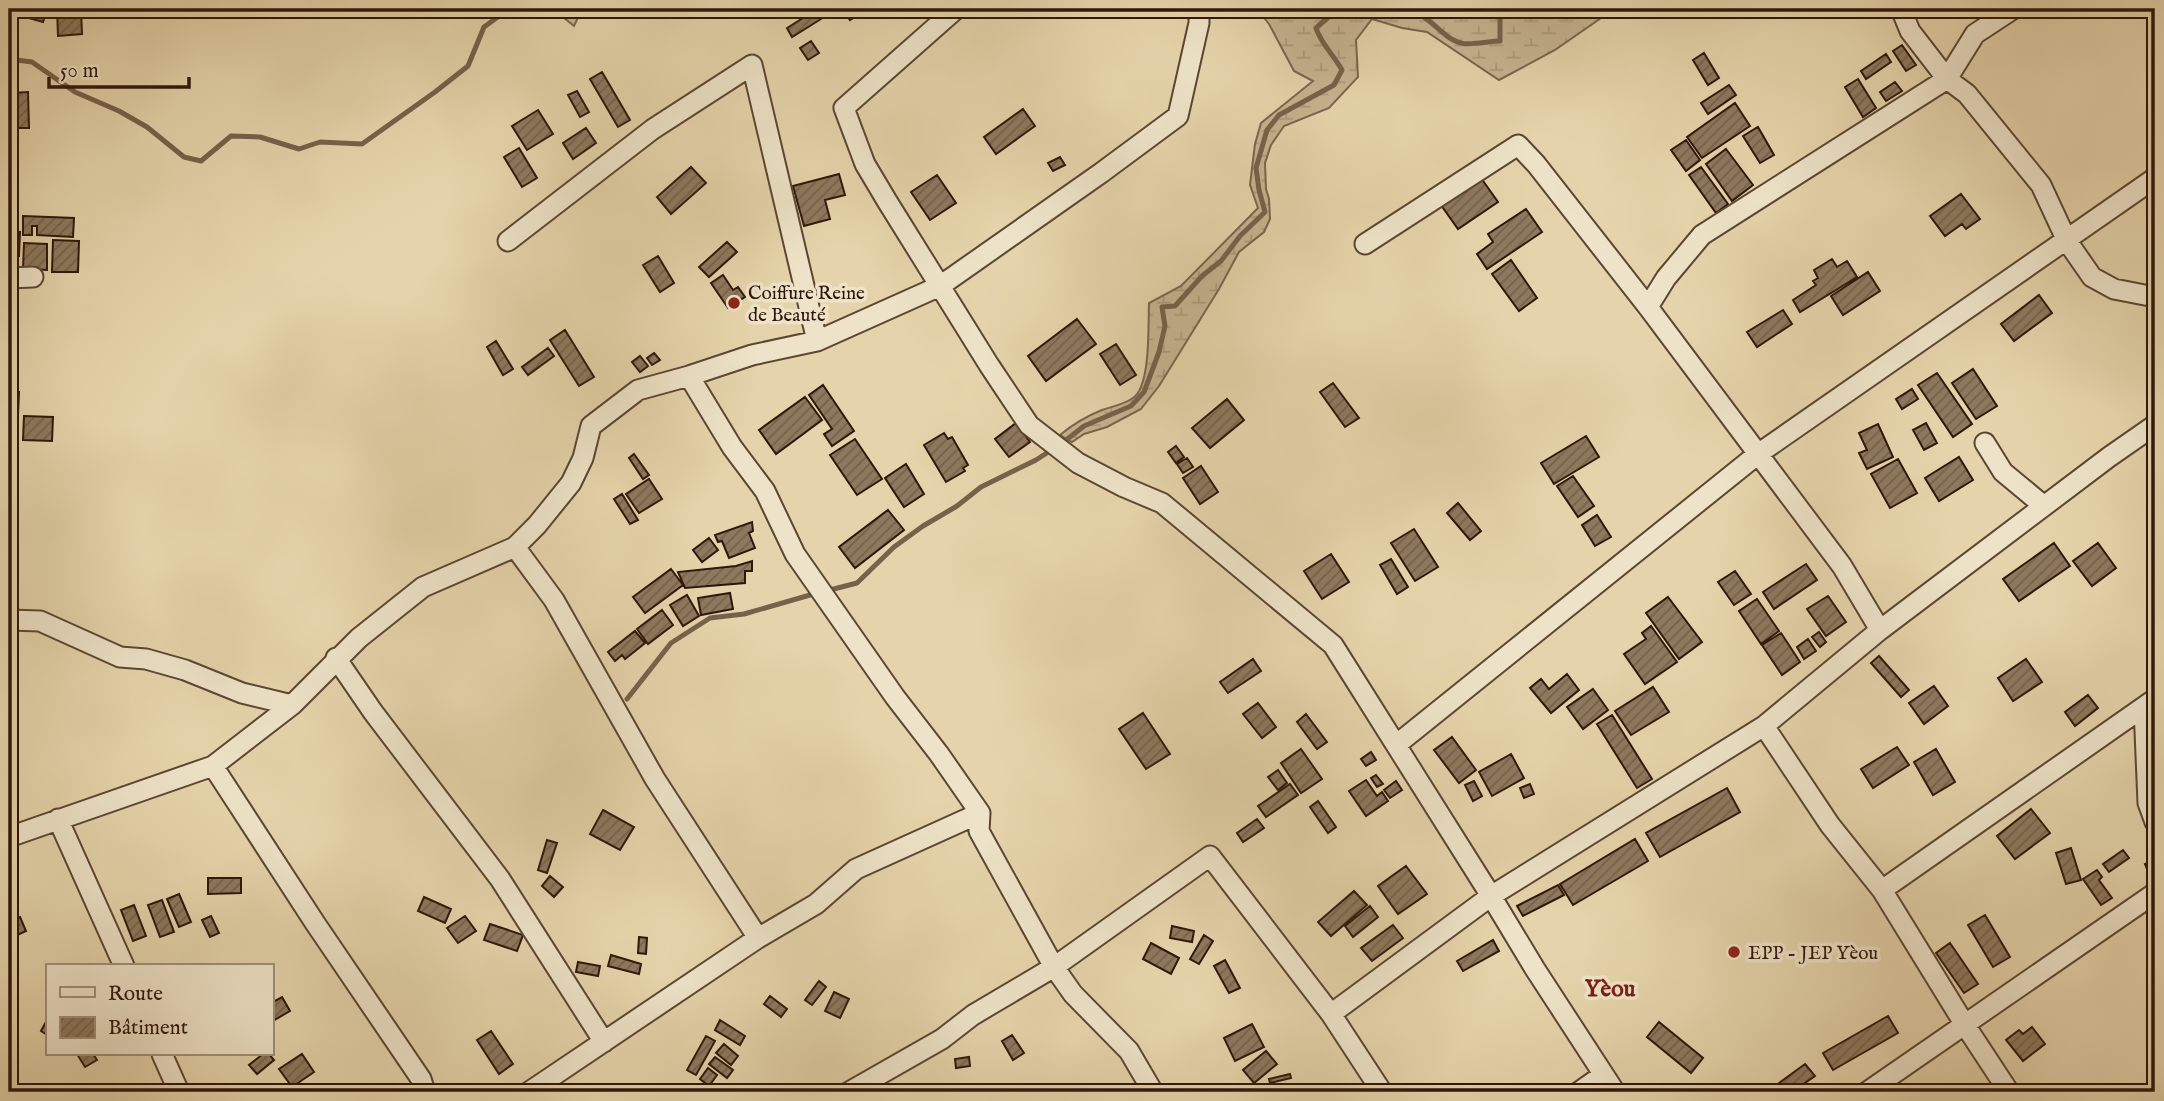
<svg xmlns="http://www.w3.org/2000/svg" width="2164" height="1101" viewBox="0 0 2164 1101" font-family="'IM FELL English',serif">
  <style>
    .wetland { fill: url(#wetland-marsh); stroke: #7a664e; stroke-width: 2 }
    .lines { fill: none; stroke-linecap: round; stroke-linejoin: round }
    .stream { stroke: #76624b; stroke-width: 5 }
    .building { fill: url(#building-hatch); stroke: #2d170b; stroke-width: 2 }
    .minor-casing { stroke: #5b4633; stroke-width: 23 }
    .minor { stroke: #eee3c8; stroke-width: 19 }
    .poi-dot { fill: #8f2418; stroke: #eee3c8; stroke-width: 2.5 }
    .labels { text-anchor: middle; stroke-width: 7; stroke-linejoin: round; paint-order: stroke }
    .poi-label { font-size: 19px; fill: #2d170b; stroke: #eee3c8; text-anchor: start }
    .quarter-label { font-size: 23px; font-weight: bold; fill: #7a1f14; stroke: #eee3c8 }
  </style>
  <defs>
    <pattern id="wetland-marsh" width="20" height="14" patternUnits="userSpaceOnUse" patternTransform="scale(1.75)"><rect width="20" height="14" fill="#c6b490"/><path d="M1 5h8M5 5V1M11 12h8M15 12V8" fill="none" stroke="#aa9a7b"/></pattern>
    <pattern id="building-hatch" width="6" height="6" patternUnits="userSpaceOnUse" patternTransform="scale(1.75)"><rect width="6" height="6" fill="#8d795e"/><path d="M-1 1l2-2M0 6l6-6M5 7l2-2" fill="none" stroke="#74624c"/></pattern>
  </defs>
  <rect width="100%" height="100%" fill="#e5d4ab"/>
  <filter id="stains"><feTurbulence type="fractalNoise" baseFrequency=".00286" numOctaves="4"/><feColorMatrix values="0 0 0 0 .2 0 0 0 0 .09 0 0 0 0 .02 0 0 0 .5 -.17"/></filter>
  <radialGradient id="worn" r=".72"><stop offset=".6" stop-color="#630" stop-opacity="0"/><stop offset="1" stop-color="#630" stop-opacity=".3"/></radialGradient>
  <!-- wetland -->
  <path class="wetland" d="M553 9H582L574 26Z
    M1257 9H1614L1555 50 1499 80 1427 32 1402 28 1372 19 1356 40 1358 77 1329 108 1284 126 1271 145 1265 163 1266 189 1269 199 1270 219 1264 232 1239 252 1219 289 1159 386 1141 409 1107 427 1084 434 1072 442 1060 435C1072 425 1087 416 1102 410 1113 406 1123 405 1133 398 1151 386 1148 325 1149 303L1181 286 1258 208 1250 185 1255 144 1261 123 1313 81 1294 71 1269 24Z"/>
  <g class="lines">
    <!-- stream -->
    <path class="stream" d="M1321 9 1332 14 1347 9
      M1410 9C1429 15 1443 39 1461 43 1469 46 1490 41 1500 41V9
      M9 59 32 62 75 92 119 111 147 127 184 157 201 161 231 136 260 137 299 149 320 142 362 144 435 92 468 66 484 27 509 9
      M1061 444 1084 426 1131 406 1144 392 1159 352 1165 326 1162 307 1175 306 1202 276 1221 261 1240 236 1265 212 1259 190 1256 168 1267 130 1279 115 1334 85 1342 70C1334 55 1321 44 1316 28L1332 14
      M826 591 857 583 894 547 923 526 957 506 981 487 1036 460 1053 449
      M627 699 671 643 710 618 744 614 817 593"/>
  </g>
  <!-- building -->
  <path class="building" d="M12 9H47L43 22 11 13Z
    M57 9H81L82 34 58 36Z
    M842 9H866L850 20Z
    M816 10 821 19 792 37 787 28Z
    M811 41 819 53 808 60 800 48Z
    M1902 45 1916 65 1906 71 1893 51Z
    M1704 53 1719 78 1708 85 1693 60Z
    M1886 54 1891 62 1866 79 1861 71Z
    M602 72 630 120 618 127 590 79Z
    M1858 79 1876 108 1863 117 1845 87Z
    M1895 82 1902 91 1886 101 1880 92Z
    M1729 85 1736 95 1708 114 1701 103Z
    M577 91 589 112 580 117 568 95Z
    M28 92 29 128H11L10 93Z
    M1735 103 1750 126 1702 158 1687 137Z
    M1023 109 1035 126 996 154 984 137Z
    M538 110 553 134 527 150 512 126Z
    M1758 127 1774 155 1760 163 1743 136Z
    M586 128 596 143 573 159 563 143Z
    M1686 140 1700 160 1686 171 1671 150Z
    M519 148 537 178 522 187 504 157Z
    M1726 149 1753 185 1732 201 1706 164Z
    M1060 157 1065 165 1053 171 1048 163Z
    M691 167 706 183 671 214 657 197Z
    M1701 167 1728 204 1716 213 1689 175Z
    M839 174 845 195 825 200 830 219 804 226 793 186Z
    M937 175 956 203 930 220 911 192Z
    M1481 178 1498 202 1458 229 1441 205Z
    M1961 194 1980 219 1966 229 1962 224 1945 236 1930 216Z
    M1526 209 1542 232 1487 269 1477 254 1493 242 1488 234Z
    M23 216 74 218 73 237 37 235V226H32V235H23Z
    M9 231 20 232 19 256H9Z
    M53 240 79 241 78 272H52Z
    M727 242 737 252 709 277 699 267Z
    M24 243 47 244V270L23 269Z
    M658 256 674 283 660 292 643 265Z
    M1832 259 1837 267 1847 261 1857 277 1800 312 1793 300 1816 285 1813 281 1818 278 1814 270Z
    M1511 260 1537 298 1519 311 1492 274Z
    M1868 272 1880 291 1843 315 1831 296Z
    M723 275 733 290 738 287 745 297 728 308 711 283Z
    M2039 295 2052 313 2014 341 2001 324Z
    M1783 310 1792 324 1757 347 1747 332Z
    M1077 319 1096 344 1046 381 1028 356Z
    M565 330 594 377 579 386 550 340Z
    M496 341 513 369 503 375 487 347Z
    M1116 344 1136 375 1120 385 1100 354Z
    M548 348 554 356 528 375 522 367Z
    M654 353 660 360 652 365 647 358Z
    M640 356 648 366 640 372 632 362Z
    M1973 369 1997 406 1976 419 1952 383Z
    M1937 373 1972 424 1953 437 1918 385Z
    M1333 383 1359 418 1345 427 1320 392Z
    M823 385 854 431 832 446 824 434 832 429 809 395Z
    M1912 389 1918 399 1902 409 1896 399Z
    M9 392H19L18 415H9Z
    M805 397 822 420 776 454 759 430Z
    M1227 399 1244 420 1210 448 1192 428Z
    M24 416 53 417 52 441 23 440Z
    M9 421H15L14 441H9Z
    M1016 423 1030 442 1009 457 995 439Z
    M1926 423 1937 443 1924 450 1913 430Z
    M1878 424 1893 457 1867 469 1859 453 1867 450 1859 433Z
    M944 433 948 439 952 437 968 465 963 468 965 471 946 482 924 445Z
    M1586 436 1599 457 1554 484 1541 463Z
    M855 439 882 479 857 495 830 455Z
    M1176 446 1184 457 1176 463 1168 452Z
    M634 454 649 475 643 479 629 458Z
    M1959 457 1973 480 1939 501 1925 478Z
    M1187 458 1193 467 1183 473 1177 464Z
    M1898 459 1917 493 1890 508 1871 474Z
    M906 464 924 494 904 507 885 478Z
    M1201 466 1218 492 1200 504 1183 478Z
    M1573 476 1594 506 1578 517 1557 486Z
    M649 479 662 499 639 513 626 494Z
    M622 494 638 520 630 524 614 499Z
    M1458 503 1481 531 1470 540 1447 513Z
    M888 510 904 530 855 568 839 547Z
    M1597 515 1611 537 1595 546 1582 525Z
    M752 522 753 531 749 533 755 548 729 558 722 541 718 542 715 535Z
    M1414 529 1438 567 1415 581 1391 543Z
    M709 538 718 550 702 562 693 550Z
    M2054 543 2070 566 2019 601 2003 579Z
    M2098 543 2116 568 2092 586 2073 561Z
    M1331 554 1349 582 1322 599 1304 571Z
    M1391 559 1408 587 1397 594 1380 565Z
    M752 561V571H745V583L685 588 678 572 736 566Z
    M1806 564 1817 580 1774 609 1763 592Z
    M671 569 683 585 645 613 633 597Z
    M1735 571 1751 594 1734 605 1718 582Z
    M730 593 733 609 701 615 698 598Z
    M687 595 699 616 683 626 670 605Z
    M1828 596 1846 622 1826 636 1807 609Z
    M1668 597 1702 642 1679 659 1646 613Z
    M1757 599 1779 631 1761 644 1739 611Z
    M662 610 673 625 648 644 637 629Z
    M1651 626 1677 662 1645 684 1624 654 1646 639 1642 633Z
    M635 631 645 643 625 659 622 655 615 661 608 652Z
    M1819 632 1826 642 1820 647 1812 637Z
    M1781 633 1800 662 1782 675 1762 645Z
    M1808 639 1816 651 1804 659 1797 647Z
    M1879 656 1909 690 1901 697 1871 663Z
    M1253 659 1261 671 1228 693 1220 682Z
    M2026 659 2042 682 2013 701 1998 678Z
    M1567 674 1579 690 1551 713 1530 688 1541 679 1549 689Z
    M1934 686 1948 706 1924 724 1909 703Z
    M1653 687 1669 712 1631 735 1615 711Z
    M1593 689 1608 710 1583 729 1567 707Z
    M2088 695 2098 708 2075 726 2065 712Z
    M1258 703 1276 727 1262 738 1243 714Z
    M1143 713 1170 754 1146 769 1119 729Z
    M1306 714 1327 742 1317 749 1297 722Z
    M1612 715 1652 779 1637 788 1597 724Z
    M1452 737 1476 770 1459 783 1434 750Z
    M1897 747 1909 765 1873 788 1861 769Z
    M1301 749 1322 779 1301 793 1281 763Z
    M1936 749 1955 782 1933 795 1914 762Z
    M1371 752 1376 760 1366 766 1361 759Z
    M1511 754 1524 778 1492 796 1479 772Z
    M1278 770 1287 783 1278 790 1268 777Z
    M1376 775 1383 784 1377 787 1371 778Z
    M1366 780 1377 796 1382 792 1388 801 1366 816 1349 791Z
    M1396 781 1402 790 1390 798 1384 790Z
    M1474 781 1482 796 1473 801 1465 785Z
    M1290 784 1298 795 1266 817 1258 806Z
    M1530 784 1534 794 1524 798 1520 788Z
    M1727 788 1740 812 1660 857 1646 833Z
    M1318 801 1336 827 1328 833 1310 807Z
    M2031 809 2050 833 2015 859 1997 836Z
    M603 810 634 827 620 850 590 834Z
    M1257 819 1264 828 1243 842 1237 833Z
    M1635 839 1648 861 1573 905 1560 884Z
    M547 840 557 843 547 873 538 870Z
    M2071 848 2081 880 2066 884 2056 853Z
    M2123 850 2129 858 2109 872 2103 864Z
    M2155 860V879L2152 881 2145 864Z
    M1406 866 1427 894 1398 914 1378 886Z
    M2097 870 2102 877 2099 880 2112 898 2101 905 2083 879Z
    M550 876 563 887 554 897 542 886Z
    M208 878H241V893L208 894Z
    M1558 885 1564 895 1523 916 1517 906Z
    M1354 891 1367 905 1331 936 1318 922Z
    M179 894 191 922 179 927 167 899Z
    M424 897 451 909 445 923 418 911Z
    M162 900 174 932 160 937 148 905Z
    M134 905 146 936 133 941 121 910Z
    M1370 906 1378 917 1353 937 1345 926Z
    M1985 915 2010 957 1993 967 1968 925Z
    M211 916 219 933 210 937 202 920Z
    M465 916 476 931 458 943 447 928Z
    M20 917 26 931 9 939V922Z
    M490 924 523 935 517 951 484 940Z
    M1393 925 1403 938 1372 961 1361 948Z
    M1172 926 1194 931 1192 942 1170 938Z
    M1204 935 1213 941 1199 964 1190 959Z
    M639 937 647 938 646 954 638 953Z
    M1493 940 1499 951 1463 971 1457 961Z
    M1151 943 1179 958 1171 974 1143 959Z
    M1950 943 1978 984 1964 993 1936 953Z
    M611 955 641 964 639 974 608 966Z
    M1225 960 1240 988 1229 993 1214 966Z
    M578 962 600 966 598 976 576 972Z
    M819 981 826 987 812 1005 805 1000Z
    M834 992 849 999 840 1018 825 1011Z
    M770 996 787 1009 781 1017 764 1004Z
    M282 997 290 1011 271 1022V1003Z
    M1888 1016 1898 1033 1833 1070 1823 1053Z
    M47 1020V1035L41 1031Z
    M720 1020 745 1036 740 1045 715 1030Z
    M1659 1022 1703 1058 1691 1073 1647 1037Z
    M1252 1024 1264 1047 1235 1061 1224 1038Z
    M2032 1027 2045 1044 2023 1061 2006 1040 2019 1030 2023 1034Z
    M491 1031 513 1064 499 1074 477 1040Z
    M1012 1035 1024 1053 1013 1060 1002 1041Z
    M706 1036 715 1041 696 1075 687 1070Z
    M724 1044 738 1056 731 1065 716 1053Z
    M1266 1051 1277 1064 1254 1083 1243 1070Z
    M77 1054H93L97 1060 85 1067Z
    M263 1054H269L274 1060 257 1074 249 1065Z
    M302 1054 314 1072 292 1087 279 1069Z
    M715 1057 733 1070 727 1078 709 1064Z
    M969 1057 970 1066 956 1068 955 1059Z
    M1805 1064 1815 1076 1792 1092H1773L1771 1089Z
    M708 1068 717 1075 709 1086 700 1079Z
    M1290 1074 1291 1078 1270 1083 1269 1079Z
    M726 1085 735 1092H720Z"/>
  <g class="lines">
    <defs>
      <path id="minor" d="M956 9 844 108 865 164 887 201 989 365 1029 425 1078 463 1124 487 1162 503 1333 645 1491 896 1535 969 1615 1092
        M1901 9 1910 31 1947 79 1967 94 2041 185 2067 241 2092 277 2114 289 2155 297
        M508 241 653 129 752 65 817 341
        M1365 244 1518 145 1536 164 1648 307 1842 566 1880 630
        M9 278 33 277
        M1648 307 1666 278 1702 235 1947 79 1975 34 2013 9
        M689 376 732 447 765 491 795 554 895 697 939 754 980 813 979 831 1054 967 1073 994 1129 1051 1153 1092
        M1985 443 2003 472 2044 506
        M515 547 554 600 655 779 758 938
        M9 620 40 621 120 657 146 659 185 670 242 693 292 705
        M336 658 373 712 500 879 604 1042
        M2144 707 2148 803 2155 822
        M1764 726 1830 825 1882 890 2155 699
        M1396 745 1758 454 2155 178
        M213 766 315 923 421 1079 425 1092
        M58 819 124 966
        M9 837 213 766 292 705 359 638 423 587 515 547 537 525 571 483 583 458 591 426 638 390 689 376 752 355 817 341 940 286 1101 173 1178 116 1199 23V9
        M1882 890 1965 1025 2009 1092
        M1331 1014 1491 896 1764 726 1880 630 2109 457 2155 425
        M162 1054 179 1092
        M529 1092 758 938 816 904 856 869 980 813
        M849 1092 942 1039 973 1015 1054 967 1210 856 1331 1014 1382 1092
        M1579 1092 1603 1075
        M1867 1092 2155 893"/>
    </defs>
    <!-- minor casing -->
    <use href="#minor" class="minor-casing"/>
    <!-- minor -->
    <use href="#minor" class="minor"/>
  </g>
  <!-- markers -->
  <g class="poi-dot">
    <circle cx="734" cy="303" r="7"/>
    <circle cx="1734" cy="952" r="7"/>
  </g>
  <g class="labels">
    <!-- poi labels -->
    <g class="poi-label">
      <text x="748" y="299">Coiffure Reine<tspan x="748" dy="22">de Beauté</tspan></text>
      <text x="1748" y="959">EPP - JEP Yèou</text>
    </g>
    <!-- quarter labels -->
    <g class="quarter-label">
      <text x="1610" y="996">Yèou</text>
    </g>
  </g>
  <!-- margin -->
  <rect width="2164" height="1101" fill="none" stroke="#e5d4ab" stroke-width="35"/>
  <rect x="10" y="10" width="2143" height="1080" fill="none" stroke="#2d170b" stroke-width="3.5"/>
  <rect x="18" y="18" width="2129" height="1066" fill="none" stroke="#2d170b" stroke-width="2"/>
  <!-- legend -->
  <rect x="46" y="964" width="228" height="91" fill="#eee3c8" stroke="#a1917c" stroke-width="2"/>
  <rect x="60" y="987" width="35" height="10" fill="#eee3c8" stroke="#a1917c" stroke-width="2"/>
  <text x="108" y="1000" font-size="21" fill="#2d170b">Route</text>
  <rect x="60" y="1017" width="35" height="21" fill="url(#building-hatch)" stroke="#a1917c" stroke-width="2"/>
  <text x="108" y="1034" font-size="21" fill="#2d170b">Bâtiment</text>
  <!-- scale -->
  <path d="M49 77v10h140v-10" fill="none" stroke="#2d170b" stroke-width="3.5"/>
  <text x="60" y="77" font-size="21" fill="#2d170b" stroke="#eee3c8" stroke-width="5" paint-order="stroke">50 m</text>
  <rect width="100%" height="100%" filter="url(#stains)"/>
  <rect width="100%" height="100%" fill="url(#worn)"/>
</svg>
